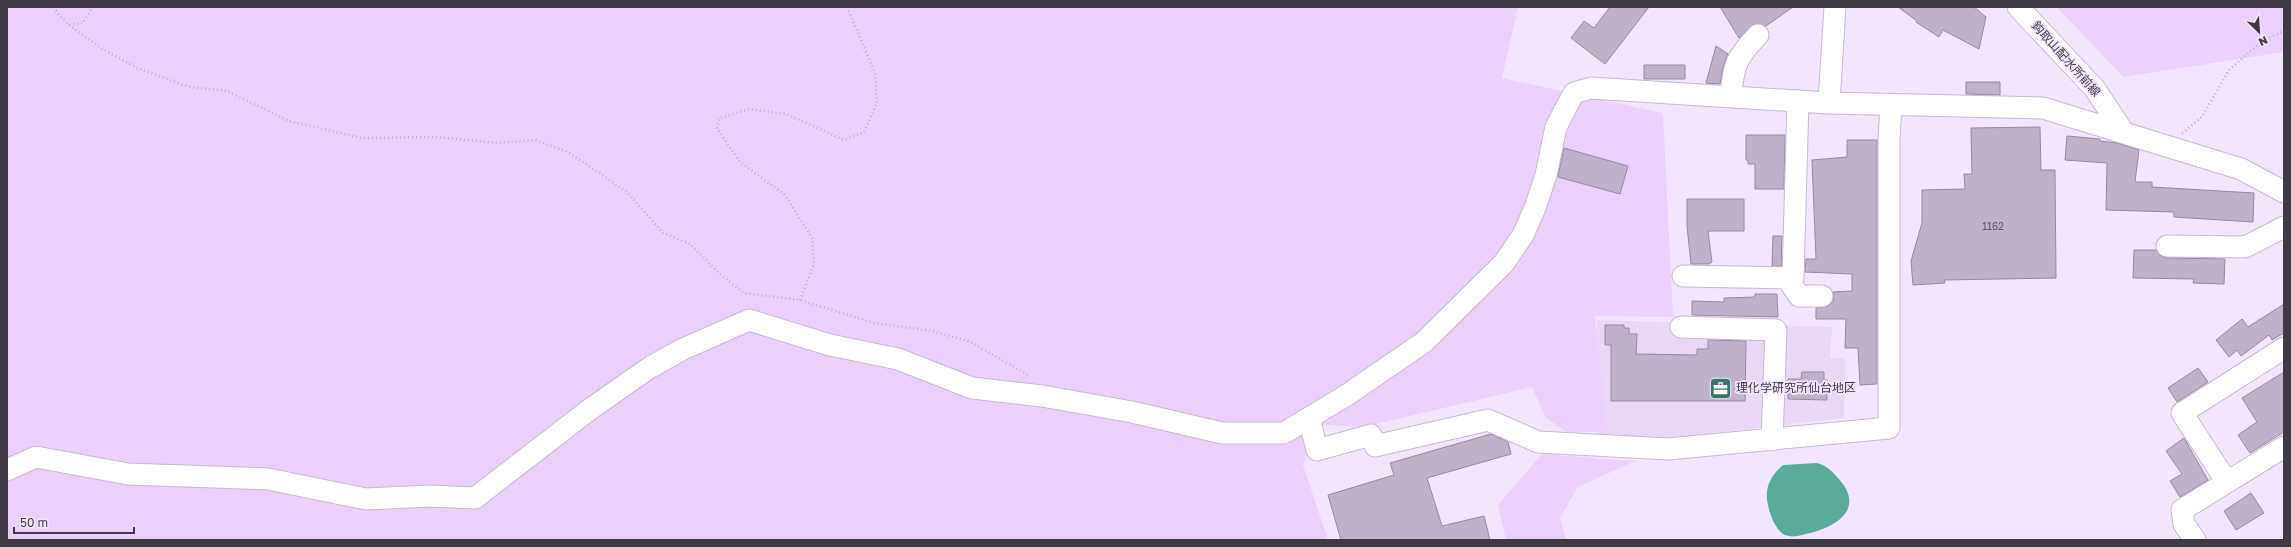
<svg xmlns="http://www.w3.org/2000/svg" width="2291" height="547" viewBox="0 0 2291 547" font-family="'Golos Text','Noto Sans JP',sans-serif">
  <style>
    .built { fill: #ead7f5 }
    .green { fill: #ebd0fc }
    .water { fill: #5bab9a }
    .building { fill: #bfb1c9; stroke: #95889e }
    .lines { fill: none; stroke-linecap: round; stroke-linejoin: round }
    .minor-casing { stroke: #c6b8d0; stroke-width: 23 }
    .path { stroke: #baadc2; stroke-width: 2.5; stroke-dasharray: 1 3; stroke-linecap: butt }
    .minor { stroke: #fff; stroke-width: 21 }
    .labels { text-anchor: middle; stroke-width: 3.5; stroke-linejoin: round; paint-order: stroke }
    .number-label { font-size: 10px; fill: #5f5764 }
    .street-label { font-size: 12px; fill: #3f3943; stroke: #f4e5fe }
    .poi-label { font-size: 12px; fill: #3f3943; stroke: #f4e5fe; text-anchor: start }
  </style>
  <rect width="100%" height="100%" fill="#f4e5fe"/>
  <!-- built -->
  <path class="built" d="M1597 320 1832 327 1830 358H1845L1844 418 1674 437 1598 436Z"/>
  <!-- green -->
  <path class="green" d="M7 7H1518L1502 78 1663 113 1673 317 1595 316 1607 432H1566L1545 417 1532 387 1363 427 1315 424 1303 465 1328 540H7Z
    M2057 7H2284V52L2123 77Z
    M1542 454 1635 461 1578 487 1560 518 1566 540H1506L1498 505Z"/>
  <!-- water -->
  <path class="water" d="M1817 463C1827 466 1831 470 1838 478 1865 507 1839 526 1810 533 1801 535 1792 539 1783 534 1775 528 1770 515 1768 505 1764 489 1770 476 1783 465Z"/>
  <!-- building -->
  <path class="building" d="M1610 7H1649L1605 64 1571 38 1584 21 1594 28Z
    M1720 7H1793L1766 26 1754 24 1739 38Z
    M1898 7H1974L1986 17 1979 49 1943 30 1939 37 1916 22 1917 21Z
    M1716 46 1728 54 1723 67 1720 84 1706 83Z
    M1644 65H1685V79H1644Z
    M1966 82H2000V95L1966 94Z
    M2040 127 2041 170H2055L2056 278 1944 280 1945 283 1913 285 1911 261 1922 223V190L1965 189 1964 174H1972L1971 128Z
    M1746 135H1785L1784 189H1755V164H1748V160H1746Z
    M2067 136 2100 139V141L2117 143 2139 150 2135 182H2152V187L2254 193 2253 222 2174 217V212L2106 210 2107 163 2065 160Z
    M1847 140H1877V384L1860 385 1858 348H1845L1846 319H1816V308L1828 306 1833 302V292L1852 291V274L1805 272 1806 259H1816L1812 160 1847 157Z
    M1564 148 1628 166 1620 194 1558 177Z
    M1687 199H1744V231H1708L1712 262 1709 264H1691L1687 226Z
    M1773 236H1782L1781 266H1772Z
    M2134 250H2156L2161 256 2167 258 2225 259 2224 284 2193 283 2194 279 2133 278Z
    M1755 294H1777L1778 317 1692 315V301L1724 302V298L1755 297Z
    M2284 304V333L2272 340 2269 335 2241 356 2237 350 2229 357 2216 340 2242 319 2248 327Z
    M1605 325H1624V328H1629V334H1637L1636 354 1697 355V349H1708V340L1746 341 1745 401H1611V345H1605Z
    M2198 368 2208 382 2177 402 2168 388Z
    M1802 372H1824V380H1827V400L1788 399V379H1801Z
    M2284 372V432L2250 453 2238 435 2257 422 2242 398Z
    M1491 434 1508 442 1511 454 1427 478 1442 526 1484 516 1490 540H1341L1328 495 1394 475 1390 463Z
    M2184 438 2208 480 2180 497 2170 481 2182 474 2166 451Z
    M2251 493 2264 513 2236 530 2224 511Z"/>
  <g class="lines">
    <defs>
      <path id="minor" d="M2018 7 2095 89 2124 133
        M1731 97C1733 65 1736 58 1758 35
        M1829 103 1835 7
        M2167 246 2245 247 2284 227
        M1683 276 1793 278 1798 101
        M1787 278 1799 296H1822
        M1681 327 1776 330 1772 440
        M1309 418 1317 450 1371 435 1375 446 1488 420 1538 442 1668 449 1889 428V140L1891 105
        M7 470 36 457 128 474 268 479 366 499 430 496 475 498 589 410 649 368 681 350 749 320 830 345 898 359 972 388 1042 396 1132 412 1222 433H1284L1347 395 1424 342 1504 263 1523 235 1535 208 1546 175 1556 127 1569 102 1574 93 1591 88 1829 103 2043 108 2241 169 2284 192
        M2227 482 2182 413 2284 348
        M2195 540 2184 524 2182 510 2284 447"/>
    </defs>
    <!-- minor casing -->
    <use href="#minor" class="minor-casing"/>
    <!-- path -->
    <path class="path" d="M54 7 58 14 69 25 83 23 91 10 90 7
      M69 25 101 48 137 68 189 87 227 91 289 121 362 138 436 137 498 143 535 140 568 152 627 192 663 233 690 244 720 274 744 293 800 300 874 323 933 331 971 342 1028 375
      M2182 133 2202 117 2229 70 2262 41 2284 31
      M800 300 814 264 812 238 785 195 740 162 717 128 720 118 749 109 786 114 844 140 864 132 877 103 875 73 847 7"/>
    <!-- minor -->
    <use href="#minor" class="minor"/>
  </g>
  <!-- icons -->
  <defs>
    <symbol id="office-square" viewBox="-11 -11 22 22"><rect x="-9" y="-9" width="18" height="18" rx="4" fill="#34776a" stroke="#f4e5fe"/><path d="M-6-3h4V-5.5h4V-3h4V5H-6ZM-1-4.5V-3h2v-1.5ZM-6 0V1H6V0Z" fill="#fff"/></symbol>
  </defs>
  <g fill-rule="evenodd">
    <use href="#office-square" x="1708" y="376" width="25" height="25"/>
  </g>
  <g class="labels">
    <!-- number labels -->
    <g class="number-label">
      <text x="1993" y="230">1162</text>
    </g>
    <!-- street labels -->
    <g class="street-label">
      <text transform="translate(2066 59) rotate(48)" y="4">鈎取山配水所前線</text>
    </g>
    <!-- poi labels -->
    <g class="poi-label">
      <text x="1736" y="392">理化学研究所仙台地区</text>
    </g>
  </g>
  <!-- border -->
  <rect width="2291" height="547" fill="none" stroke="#3f3943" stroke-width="16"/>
  <!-- north arrow -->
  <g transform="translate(2259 32) rotate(155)" stroke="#f4e5fe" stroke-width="3" paint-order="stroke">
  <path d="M0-3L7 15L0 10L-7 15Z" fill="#3f3943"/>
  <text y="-6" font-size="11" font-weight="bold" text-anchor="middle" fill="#3f3943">N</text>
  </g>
  <!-- scale -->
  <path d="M14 527v6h120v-6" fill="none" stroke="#3f3943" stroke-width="2"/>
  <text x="20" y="527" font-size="12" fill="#3f3943" stroke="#f4e5fe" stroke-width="3" paint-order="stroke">50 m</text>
</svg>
